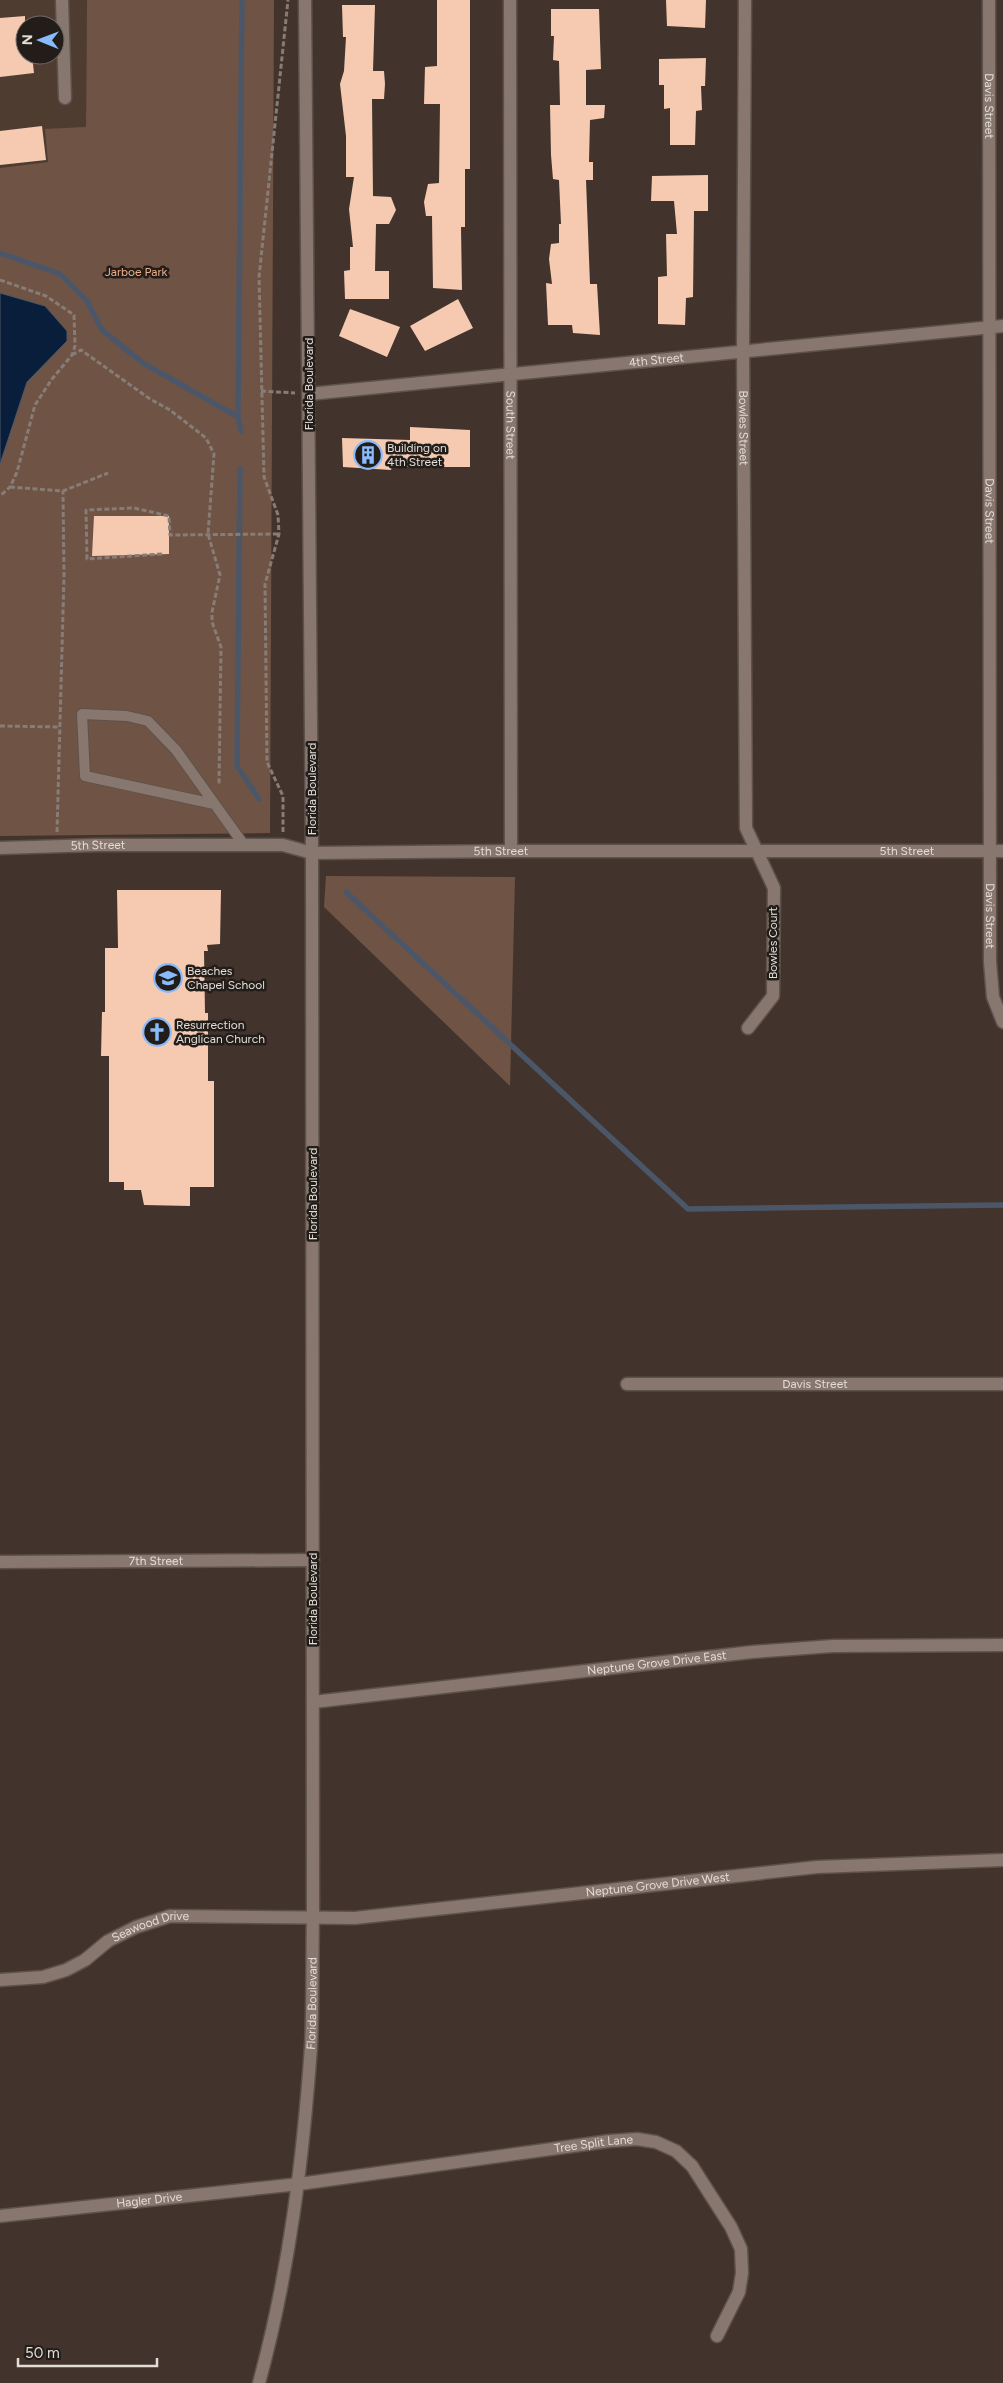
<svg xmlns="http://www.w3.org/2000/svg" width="1003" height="2383" viewBox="0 0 1003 2383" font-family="Figtree,sans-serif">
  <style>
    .built { fill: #4f3c31; fill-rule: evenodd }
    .green { fill: #6f5445 }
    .water { fill: #091e3a; stroke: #4b5769 }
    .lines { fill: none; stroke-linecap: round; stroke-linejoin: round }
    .stream { stroke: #4b5769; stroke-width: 5.5 }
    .building { fill: #f5cab1 }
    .service-casing { stroke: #5d524b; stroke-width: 12 }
    .minor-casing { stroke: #5d524b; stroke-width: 15 }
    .tertiary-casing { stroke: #5d524b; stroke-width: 15 }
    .path { stroke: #887c76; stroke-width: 3; stroke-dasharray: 5 2.5; stroke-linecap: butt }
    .service { stroke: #87776e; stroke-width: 10 }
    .minor { stroke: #87776e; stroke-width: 12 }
    .tertiary { stroke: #87776e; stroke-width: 12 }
    .labels { text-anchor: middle; stroke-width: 5; stroke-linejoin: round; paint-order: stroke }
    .street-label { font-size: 12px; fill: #e4dcd7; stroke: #231d1a }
    .park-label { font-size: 12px; fill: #edae89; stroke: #231d1a }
    .poi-label { font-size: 12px; fill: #e4dcd7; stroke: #231d1a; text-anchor: start }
  </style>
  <rect width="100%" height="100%" fill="#42342c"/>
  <!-- built -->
  <path class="built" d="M0 0H87L86 127 48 162 0 168ZM25 25H55V55H25Z"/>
  <!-- green -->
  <path class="green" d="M87 0H274L270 833 0 836V168L48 162 45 129 86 127Z
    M326 876 515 877 510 1086 324 907Z"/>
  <!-- water -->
  <path class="water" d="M0 293 45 306 67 331V341L27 382 0 464Z"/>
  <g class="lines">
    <!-- stream -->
    <path class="stream" d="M0 253 60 274 87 301 102 330 143 363 238 417 241 431
      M238 417 242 0
      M240 469 237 766 259 799
      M346 892 688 1209 1003 1205"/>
  </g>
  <!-- building -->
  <path class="building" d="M437 0H470V169H465V227H461L462 290 433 288 432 216H426L424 202 428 184 439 183 440 104H424L425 67 437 66Z
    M666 0H706L705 28 667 26Z
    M342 5H375L373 71H384L385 84 384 99H372L373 196 391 197 396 210 389 224H376L375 271H389V299H345L344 271 350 270V247H353L349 209 354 177H346V136L340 84 344 71 346 37H343Z
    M551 9H599L601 69 586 70V105H605L604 118 590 120 589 162H593V180H586L590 284H597L600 335 573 333 572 325H548L546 283 552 284 549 259 551 244 559 243V224H561L559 180 553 179 551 155 550 105H560L559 61 553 60 554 36H551Z
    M25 16V55H32L34 73 0 77V18Z
    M706 58 705 86H701L702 110 696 111 695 145H670V108L664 109V85H659V59Z
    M42 126 46 160 0 165V131Z
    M708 175V211H694L693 297 686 298 685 325 658 324V277L667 276 666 234H677L674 201H651L652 176Z
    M458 299 473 328 425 351 410 326Z
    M350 309 400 327 387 357 339 336Z
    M410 427 470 430V467H392L391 470 343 467 342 438 410 440Z
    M94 516H169V554L92 556Z
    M117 890H221L220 944 207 945 208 951H204L205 1013H208V1081H214V1187H190V1206L144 1205 141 1190H124V1182H109V1056H101L102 1012H105V948H118Z"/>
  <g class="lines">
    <defs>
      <path id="service" d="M214 804 85 776 82 714 127 716 148 721 176 750 244 845"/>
      <g id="minor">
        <path d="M62 0 65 98"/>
        <path id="s1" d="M510 0 511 851"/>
        <path id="s2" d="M745 0 743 351 746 828 774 888 773 996 748 1028"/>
        <path id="s3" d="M989 0 990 962 993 997 1003 1022"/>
        <path id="s4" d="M309 394 1003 326"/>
        <path id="s5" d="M0 848 97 845H283L312 853 511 851H1003"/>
        <path id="s6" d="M627 1384H1003"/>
        <path id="s7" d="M0 1562 313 1560"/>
        <path id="s8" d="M313 1702 752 1652 833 1646 1003 1645"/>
        <path id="s9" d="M0 1980 43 1977 66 1970 85 1960 108 1941 136 1927 170 1916 355 1918 817 1867 1003 1860"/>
        <path id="s10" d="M0 2216 299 2184 609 2141 637 2139 656 2142 676 2151 692 2166 731 2227 741 2249 742 2273 739 2292 717 2336"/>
      </g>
      <g id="tertiary">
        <path id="s11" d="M259 2383C289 2273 303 2160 311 2046 313 2004 312 1960 313 1917L312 853 305 0"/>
      </g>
    </defs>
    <!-- service casing -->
    <use href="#service" class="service-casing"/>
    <!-- minor casing -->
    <use href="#minor" class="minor-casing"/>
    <!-- tertiary casing -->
    <use href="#tertiary" class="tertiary-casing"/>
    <!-- path -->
    <path class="path" d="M0 280 46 296 74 315 75 346 72 355 52 379 35 405 17 472 10 487 0 496
      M72 355 81 350 150 399 170 410 206 438 214 454 208 534 220 575 212 612V622L221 647 219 785
      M261 391 295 393
      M10 487 63 491 108 473
      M162 554 87 559 86 510 134 508 169 516 170 535 279 534
      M0 726 60 727
      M57 832 64 576 63 491
      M283 832V796L267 762 265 584 279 534 278 515 264 477 259 277 288 0"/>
    <!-- service -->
    <use href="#service" class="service"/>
    <!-- minor -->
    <use href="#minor" class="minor"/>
    <!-- tertiary -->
    <use href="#tertiary" class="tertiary"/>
  </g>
  <!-- icons -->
  <defs>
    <symbol id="building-ring" viewBox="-11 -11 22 22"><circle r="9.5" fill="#231d1a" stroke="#89bafc" stroke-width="1.5"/><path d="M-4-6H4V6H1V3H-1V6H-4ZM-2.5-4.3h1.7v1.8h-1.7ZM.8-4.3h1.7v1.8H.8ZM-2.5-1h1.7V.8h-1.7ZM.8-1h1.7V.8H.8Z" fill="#89bafc"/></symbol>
    <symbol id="school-ring" viewBox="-11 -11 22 22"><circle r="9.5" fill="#231d1a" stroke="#89bafc" stroke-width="1.5"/><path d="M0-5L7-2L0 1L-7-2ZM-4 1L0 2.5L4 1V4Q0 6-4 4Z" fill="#89bafc"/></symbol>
    <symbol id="church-ring" viewBox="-11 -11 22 22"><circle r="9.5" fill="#231d1a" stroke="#89bafc" stroke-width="1.5"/><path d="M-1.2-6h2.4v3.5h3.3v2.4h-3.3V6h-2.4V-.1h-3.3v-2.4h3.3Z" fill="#89bafc"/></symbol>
  </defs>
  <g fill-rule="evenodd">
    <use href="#building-ring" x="352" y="439" width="32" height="32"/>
    <use href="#school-ring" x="152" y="962" width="32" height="32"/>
    <use href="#church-ring" x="141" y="1016" width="32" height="32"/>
  </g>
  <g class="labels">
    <!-- street labels -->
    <g class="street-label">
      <text dy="4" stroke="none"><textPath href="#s3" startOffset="106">Davis Street</textPath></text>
      <text dy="4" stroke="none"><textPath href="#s4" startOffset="349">4th Street</textPath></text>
      <text transform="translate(309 384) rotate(-90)" y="4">Florida Boulevard</text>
      <text dy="4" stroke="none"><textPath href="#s1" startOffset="425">South Street</textPath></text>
      <text dy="4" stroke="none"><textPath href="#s2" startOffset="428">Bowles Street</textPath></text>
      <text dy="4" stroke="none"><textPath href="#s3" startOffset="511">Davis Street</textPath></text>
      <text transform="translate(312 789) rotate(-90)" y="4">Florida Boulevard</text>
      <text dy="4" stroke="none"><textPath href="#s5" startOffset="98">5th Street</textPath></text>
      <text dy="4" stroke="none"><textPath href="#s5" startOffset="502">5th Street</textPath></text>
      <text dy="4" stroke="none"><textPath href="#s5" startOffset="908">5th Street</textPath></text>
      <text dy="4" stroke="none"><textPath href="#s3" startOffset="916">Davis Street</textPath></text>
      <text transform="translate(773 943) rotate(-90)" y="4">Bowles Court</text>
      <text transform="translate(313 1194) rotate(-90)" y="4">Florida Boulevard</text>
      <text dy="4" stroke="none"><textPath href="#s6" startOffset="188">Davis Street</textPath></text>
      <text dy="4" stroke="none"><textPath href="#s7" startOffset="156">7th Street</textPath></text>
      <text transform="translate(313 1599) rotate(-90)" y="4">Florida Boulevard</text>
      <text dy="4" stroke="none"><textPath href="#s8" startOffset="346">Neptune Grove Drive East</textPath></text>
      <text dy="4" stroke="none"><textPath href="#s9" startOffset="675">Neptune Grove Drive West</textPath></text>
      <text dy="4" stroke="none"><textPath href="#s9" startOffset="164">Seawood Drive</textPath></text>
      <text dy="4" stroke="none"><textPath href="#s11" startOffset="384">Florida Boulevard</textPath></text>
      <text dy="4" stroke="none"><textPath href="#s10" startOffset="598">Tree Split Lane</textPath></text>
      <text dy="4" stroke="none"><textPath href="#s10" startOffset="150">Hagler Drive</textPath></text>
    </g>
    <!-- park labels -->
    <g class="park-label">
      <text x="136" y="276">Jarboe Park</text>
    </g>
    <!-- poi labels -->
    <g class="poi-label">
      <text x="387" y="452">Building on<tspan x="387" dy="14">4th Street</tspan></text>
      <text x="187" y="975">Beaches<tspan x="187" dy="14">Chapel School</tspan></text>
      <text x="176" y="1029">Resurrection<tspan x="176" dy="14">Anglican Church</tspan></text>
    </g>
  </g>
  <!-- north arrow -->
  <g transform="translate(40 40) rotate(271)"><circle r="24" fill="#231d1a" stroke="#706966"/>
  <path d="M0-4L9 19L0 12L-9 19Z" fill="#89bafc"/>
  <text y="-8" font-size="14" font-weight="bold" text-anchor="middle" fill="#e4dcd7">N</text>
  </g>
  <!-- scale -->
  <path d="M18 2358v8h139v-8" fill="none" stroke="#e4dcd7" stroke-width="2.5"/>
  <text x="25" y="2358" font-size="15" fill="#e4dcd7" stroke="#231d1a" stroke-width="4" paint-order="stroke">50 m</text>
</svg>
